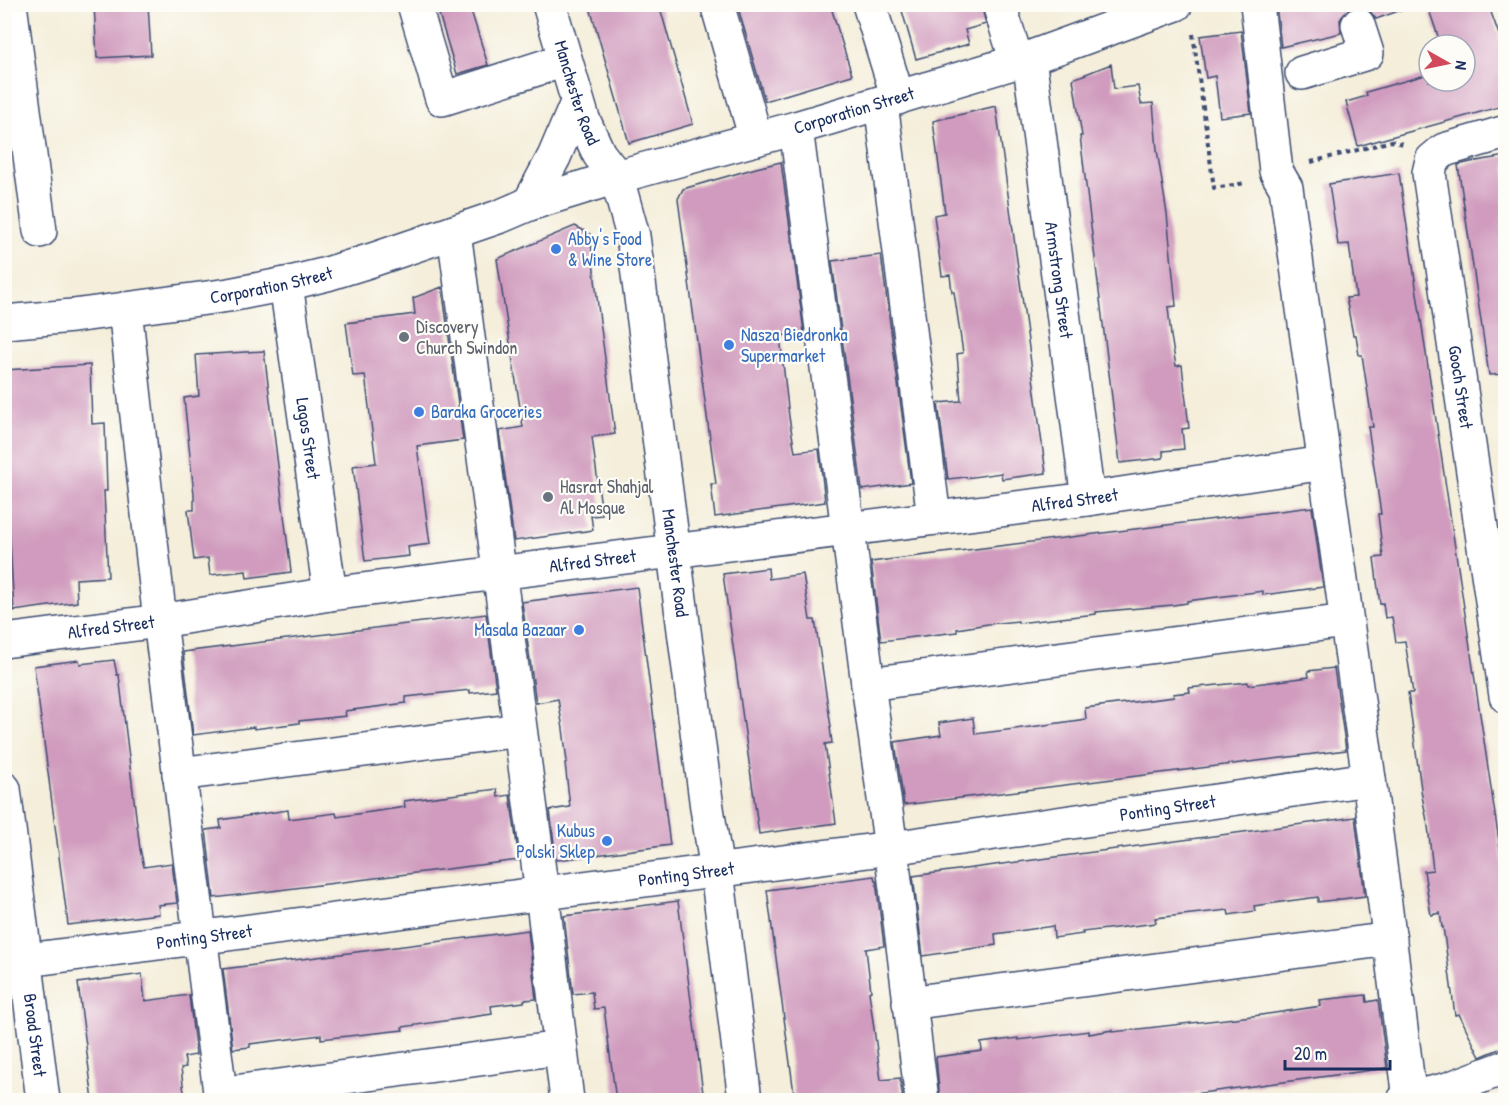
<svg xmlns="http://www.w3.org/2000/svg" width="1510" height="1105" viewBox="0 0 1510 1105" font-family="'Patrick Hand',sans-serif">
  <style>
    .building { fill: #d09bbe }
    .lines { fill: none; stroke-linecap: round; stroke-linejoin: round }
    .minor-casing { stroke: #3c4c71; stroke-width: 36 }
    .path { stroke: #3c4c71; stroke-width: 4; stroke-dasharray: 4.5 4.5; stroke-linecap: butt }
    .minor { stroke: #fff; stroke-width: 33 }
    .shop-dot { fill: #3f7fe0; stroke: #fdfcf7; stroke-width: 2 }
    .worship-dot { fill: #6b7280; stroke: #fdfcf7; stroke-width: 2 }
    .labels { text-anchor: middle; stroke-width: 4.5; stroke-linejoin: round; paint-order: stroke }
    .street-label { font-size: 18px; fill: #1b2f5e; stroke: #fdfcf7 }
    .shop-label { font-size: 18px; fill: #366cbe; stroke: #fdfcf7; text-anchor: start }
    .worship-label { font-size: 18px; fill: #5b616d; stroke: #fdfcf7; text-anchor: start }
  </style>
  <rect width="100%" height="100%" fill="#fdfcf7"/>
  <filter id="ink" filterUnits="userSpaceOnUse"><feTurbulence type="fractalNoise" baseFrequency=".0167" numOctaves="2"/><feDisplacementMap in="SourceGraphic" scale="12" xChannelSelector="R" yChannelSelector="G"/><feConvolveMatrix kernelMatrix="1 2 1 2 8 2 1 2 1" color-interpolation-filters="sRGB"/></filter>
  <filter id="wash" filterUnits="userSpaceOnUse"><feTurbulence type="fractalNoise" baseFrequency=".008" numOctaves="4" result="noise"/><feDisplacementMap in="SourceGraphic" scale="24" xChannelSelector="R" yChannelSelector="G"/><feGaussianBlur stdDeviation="1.35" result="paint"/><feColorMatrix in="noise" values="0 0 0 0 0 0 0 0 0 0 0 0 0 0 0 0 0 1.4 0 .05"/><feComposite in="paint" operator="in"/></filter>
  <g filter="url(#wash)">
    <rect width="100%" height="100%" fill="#f4eeda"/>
    <g id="blocks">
      <!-- building -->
      <path class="building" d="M94 4H148L151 55 97 58Z
        M436 4H469L488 65 457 74Z
        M589 4H659L693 124 629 143Z
        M737 4H830L852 75 765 101Z
        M900 4H981L986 24 965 30 969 44 916 59Z
        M1276 4H1404V9L1376 19 1370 11 1363 7H1353L1345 12 1340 20 1341 33 1281 47Z
        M1427 4H1488L1506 54V105L1358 146 1346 102 1367 96 1366 92 1429 74V81H1465V45H1441Z
        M1241 31 1251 113 1220 117 1215 76 1206 78 1200 36Z
        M1111 64 1114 89 1138 86 1141 104 1153 103 1157 150 1167 214 1176 306 1168 307 1171 336 1176 366 1182 365 1189 428 1182 429 1184 449 1163 451V458L1120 463 1080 136H1082L1073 79Z
        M996 106 1046 473 1002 479 1001 473 966 478V477L948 479 938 403 961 401 957 354 963 353 954 292H952L950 275 942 276 934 215 945 213 933 121Z
        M1506 156V374L1489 375 1458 165 1471 162Z
        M781 162 804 332 780 336 789 417 795 452 819 449 825 502 715 517 711 484H716L678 199 683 189 756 168Z
        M1399 173 1506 888V1049H1499L1480 1057 1459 1014 1455 1015 1443 927H1442L1440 913 1431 915 1424 871 1433 870 1428 826 1422 796 1408 693H1413L1405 641 1396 642 1392 617 1385 618 1383 603 1380 604 1374 558 1383 557 1378 514H1381L1368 427H1373L1362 355H1359L1356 335H1353L1346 298 1356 297 1349 244 1338 245 1329 184Z
        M575 226 590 234 598 306 615 434 592 437 602 515 591 516 593 530 514 541 499 431 523 427 497 259Z
        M881 255 911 483 862 490 832 261Z
        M442 287 463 440 417 446 430 544 408 547 409 556 365 561 353 466 376 463 365 375 353 376 346 323 415 314 413 298Z
        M264 351 291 572 247 578 246 571 210 575 208 558 194 560 188 510H194V494L184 398 199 396 196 355Z
        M90 365 92 424 105 423 107 491H104L108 577 76 579 77 602 14 611 4 436V370Z
        M1312 507 1323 587 1263 595V591L1187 601V603L1173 605 1096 612V614L1018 623V621L988 624 957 629V632L881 641 871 562Z
        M768 568 769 579 803 574 810 620H815L831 727H830L832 743 825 744 836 823 759 834 723 574Z
        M637 587 670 845 558 860 556 859 550 810 570 807 565 763 567 762 563 729 558 699 536 703 522 602Z
        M486 614 496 690 470 693V690L406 697V703L345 711 346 716 299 721V723L254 729V727L193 735 183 652Z
        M79 660 80 664 114 660 117 675H119L140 849 144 867 172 863 177 903 158 905 159 914 68 925 34 666Z
        M1334 668 1346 750 904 805 895 742 941 735 939 723 973 718 975 734 1038 726 1086 719 1085 708 1174 697 1173 694 1190 692 1189 688 1248 682V685L1309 677 1308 671Z
        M497 789 498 797 510 795 519 860 214 898 206 830 221 828 220 820 288 810 289 819 336 813 337 817 405 807 404 801Z
        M1355 817 1365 896 1318 902V897L1288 901 1254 906 1255 911 1229 915 1228 910 1155 918 1156 923 1082 932 1083 934 1054 938 1053 926 1025 930 995 934 996 945 923 956 913 876Z
        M874 876 875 881H876L884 946 866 949 871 991 869 992 881 1080 900 1078 903 1101H795L767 890Z
        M678 901 704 1101H616L604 1008 594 1009 592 992 573 994 564 916Z
        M528 930 536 999 524 1000V1002L491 1006 492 1014 402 1027 403 1030 321 1039V1035L250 1044V1047L233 1049 223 969Z
        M142 974 145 1001 189 995 196 1055 184 1057 186 1067 181 1068 185 1101H93L78 983Z
        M1366 995 1367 1002 1378 1000 1387 1068 1142 1101H940L936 1057 982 1051 981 1043 1018 1038V1040L1089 1031V1034L1113 1030V1032L1261 1015 1321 1006 1320 1000Z"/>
    </g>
  </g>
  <g filter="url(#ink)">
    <use href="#blocks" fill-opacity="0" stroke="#3c4c71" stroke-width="1.5"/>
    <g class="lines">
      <defs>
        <g id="minor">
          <path d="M10 4 40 231"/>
          <path d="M414 4 442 99 565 60"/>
          <path id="s1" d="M549 4 583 119 599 154 613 172 618 182 633 236 707 808 717 871 745 1100"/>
          <path d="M717 4 756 139"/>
          <path d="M869 4 898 98"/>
          <path d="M999 4 1017 62"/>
          <path d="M1257 4 1276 171 1286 188 1369 779 1410 1099"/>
          <path id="s2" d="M1029 58 1088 499"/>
          <path d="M1302 73 1367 53 1358 25"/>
          <path d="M881 103 934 518"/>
          <path d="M796 128 868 684 891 848 922 1100"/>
          <path id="s3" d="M1506 132 1444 150 1432 160 1429 173 1506 696"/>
          <path d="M529 204 554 157 577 103"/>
          <path d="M454 232 542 893 567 1100"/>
          <path id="s4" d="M286 284 330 594"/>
          <path d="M125 309 160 621 221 1100"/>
          <path id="s5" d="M4 322 73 316 229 295 286 284 327 274 372 260 501 216 529 204 616 177 796 128 1029 58 1176 4"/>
          <path id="s6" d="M4 641 160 621 330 594 1088 499 1324 463"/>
          <path d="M868 684 1346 621"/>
          <path d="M179 774 519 730"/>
          <path id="s7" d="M4 789 43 1100"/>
          <path id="s8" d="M4 963 891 848 1369 779"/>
          <path d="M909 1003 1390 939"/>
          <path d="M220 1094 560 1048"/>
          <path d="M1404 1100 1448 1089 1506 1067"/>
        </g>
      </defs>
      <!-- minor casing -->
      <use href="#minor" class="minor-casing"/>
      <!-- path -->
      <path class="path" d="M1193 34 1214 188 1246 183
        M1311 162 1392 141 1403 144"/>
      <!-- minor -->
      <use href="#minor" class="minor"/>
    </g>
  </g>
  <!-- markers -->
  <g class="shop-dot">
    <circle cx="556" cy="249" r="6"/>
    <circle cx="729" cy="345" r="6"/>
    <circle cx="419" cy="412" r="6"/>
    <circle cx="579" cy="630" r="6"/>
    <circle cx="607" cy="841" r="6"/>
  </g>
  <g class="worship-dot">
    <circle cx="404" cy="337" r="6"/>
    <circle cx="548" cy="497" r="6"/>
  </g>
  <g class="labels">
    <!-- street labels -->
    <g class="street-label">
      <text dy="6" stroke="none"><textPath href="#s1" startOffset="93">Manchester Road</textPath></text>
      <text dy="6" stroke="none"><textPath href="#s5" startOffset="879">Corporation Street</textPath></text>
      <text dy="6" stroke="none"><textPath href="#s2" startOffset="224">Armstrong Street</textPath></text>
      <text dy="6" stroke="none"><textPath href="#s5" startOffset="270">Corporation Street</textPath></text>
      <text dy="6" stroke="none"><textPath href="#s3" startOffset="310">Gooch Street</textPath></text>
      <text dy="6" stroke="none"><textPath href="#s4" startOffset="156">Lagos Street</textPath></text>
      <text dy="6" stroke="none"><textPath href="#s6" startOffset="1080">Alfred Street</textPath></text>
      <text dy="6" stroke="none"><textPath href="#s6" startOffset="594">Alfred Street</textPath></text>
      <text dy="6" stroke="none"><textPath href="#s1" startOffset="578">Manchester Road</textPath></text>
      <text dy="6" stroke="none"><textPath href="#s6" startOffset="108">Alfred Street</textPath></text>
      <text dy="6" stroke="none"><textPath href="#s8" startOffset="1174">Ponting Street</textPath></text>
      <text dy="6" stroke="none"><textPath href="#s8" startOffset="688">Ponting Street</textPath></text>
      <text dy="6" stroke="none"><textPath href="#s8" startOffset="202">Ponting Street</textPath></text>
      <text dy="6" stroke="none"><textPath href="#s7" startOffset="248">Broad Street</textPath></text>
    </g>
    <!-- shop labels -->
    <g class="shop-label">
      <text x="568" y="245">Abby's Food<tspan x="568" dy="21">&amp; Wine Store</tspan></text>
      <text x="741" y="341">Nasza Biedronka<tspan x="741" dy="21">Supermarket</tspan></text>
      <text x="431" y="418">Baraka Groceries</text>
      <text x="567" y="636" text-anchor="end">Masala Bazaar</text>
      <text x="595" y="837" text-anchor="end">Kubus<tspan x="595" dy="21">Polski Sklep</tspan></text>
    </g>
    <!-- worship labels -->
    <g class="worship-label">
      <text x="416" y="333">Discovery<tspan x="416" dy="21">Church Swindon</tspan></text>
      <text x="560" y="493">Hasrat Shahjal<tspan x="560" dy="21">Al Mosque</tspan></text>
    </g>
  </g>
  <!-- margin -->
  <rect width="1510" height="1105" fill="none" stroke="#fdfcf7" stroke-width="24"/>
  <!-- north arrow -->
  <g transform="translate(1447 63) rotate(99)"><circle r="28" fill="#fdfcf7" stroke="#a3aaba" stroke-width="1.5"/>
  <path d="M0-4.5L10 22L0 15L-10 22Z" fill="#d1495b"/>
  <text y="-9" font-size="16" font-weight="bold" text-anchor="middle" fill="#1b2f5e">N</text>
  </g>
  <!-- scale -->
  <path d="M1285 1060v9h105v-9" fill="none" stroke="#1b2f5e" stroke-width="3"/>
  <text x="1294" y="1060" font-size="18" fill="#1b2f5e" stroke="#fdfcf7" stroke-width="4.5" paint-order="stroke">20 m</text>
</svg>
